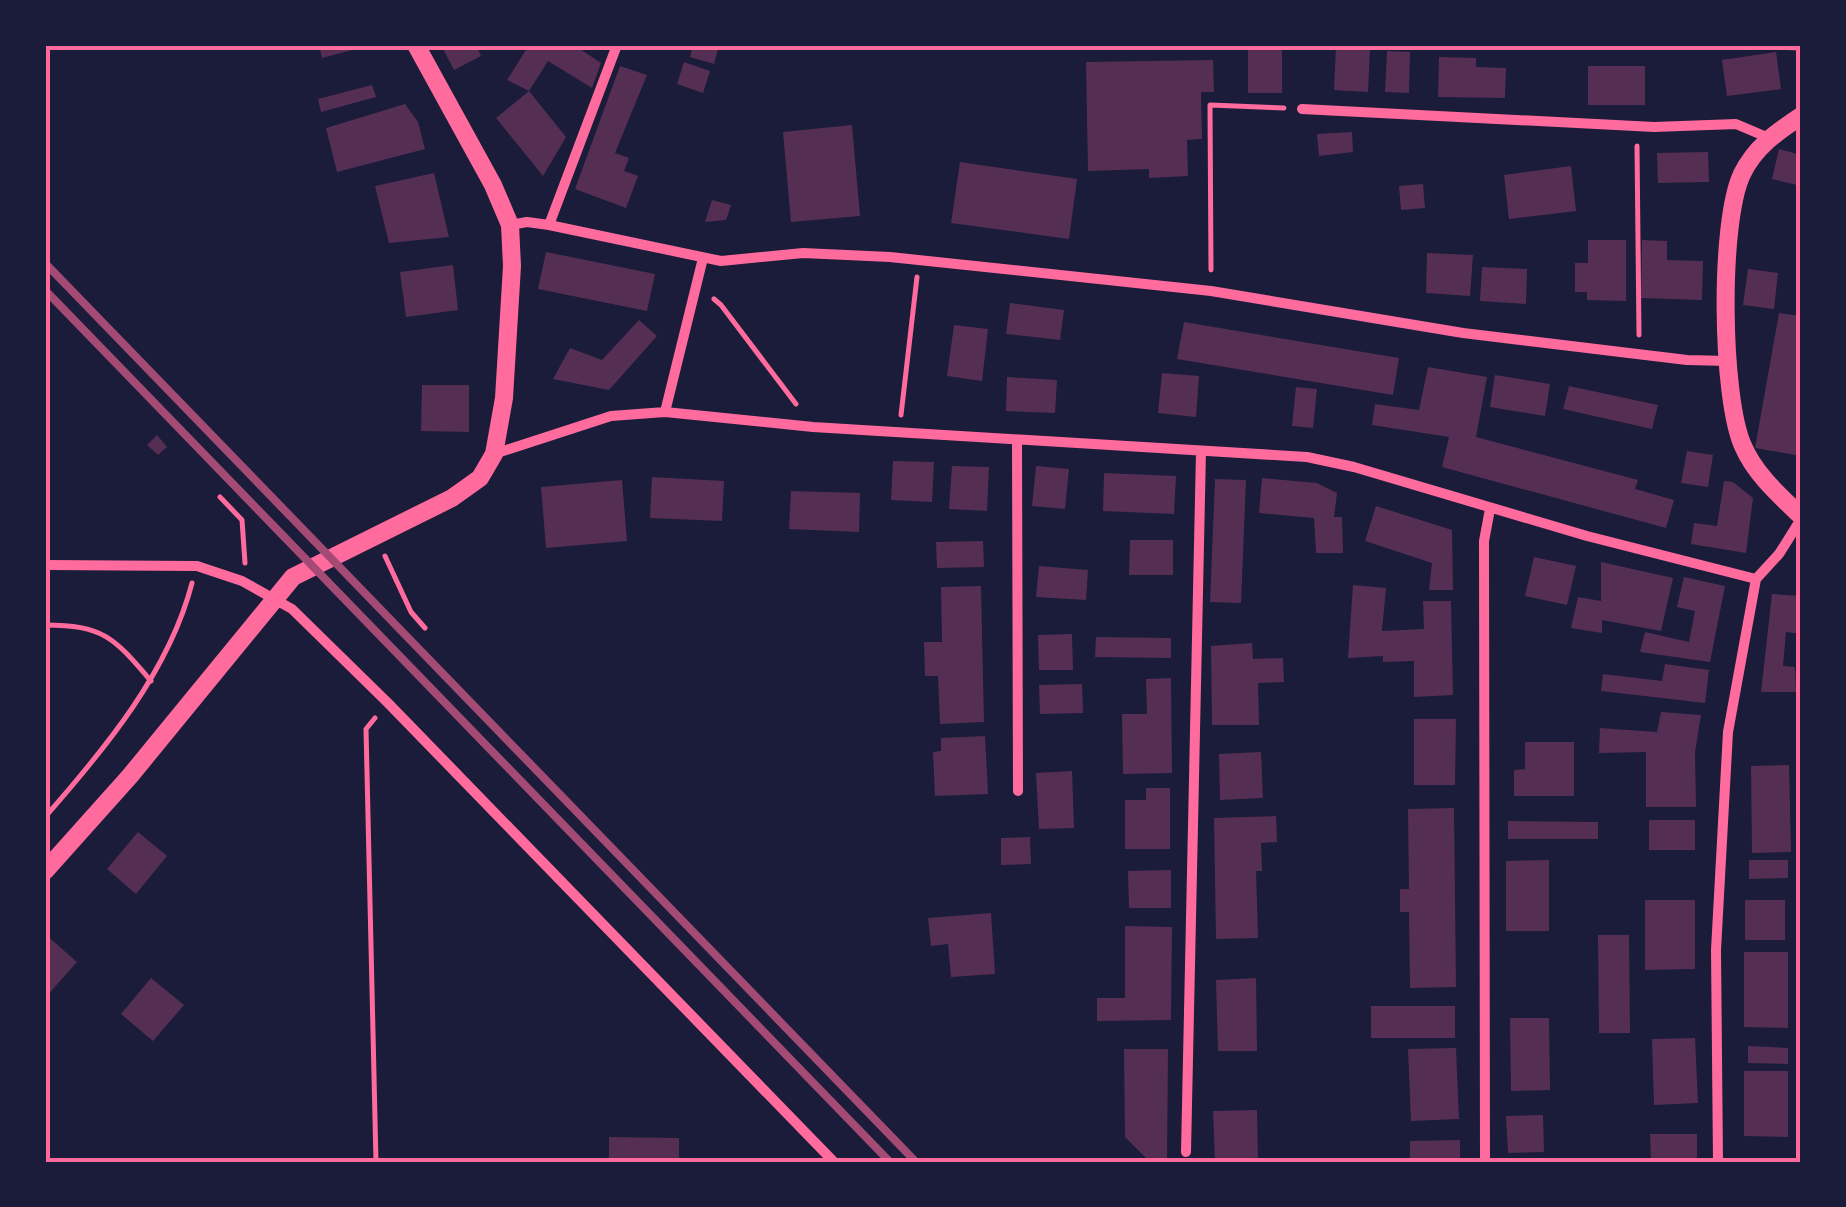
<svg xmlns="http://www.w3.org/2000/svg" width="1846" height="1207" viewBox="0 0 1846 1207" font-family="Roboto,sans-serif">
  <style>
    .building { fill: #542f53 }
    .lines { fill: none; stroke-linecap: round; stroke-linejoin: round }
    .path { stroke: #ff6b9d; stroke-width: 5 }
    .minor { stroke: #ff6b9d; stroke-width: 10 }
    .tertiary { stroke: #ff6b9d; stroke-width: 18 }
    .rail { stroke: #a44b75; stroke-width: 8 }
    .neatline { fill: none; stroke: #ff6b9d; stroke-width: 4 }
  </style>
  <rect width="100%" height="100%" fill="#1b1b3a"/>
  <!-- building -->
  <path class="building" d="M319 45H366L367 46 322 58Z
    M441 45H476L481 56 454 70Z
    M529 45H574L601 63 592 88 548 61 529 91 507 80Z
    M693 45 718 49 714 64 690 57Z
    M1248 45H1282V93H1248Z
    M1765 45H1801V52L1765 47Z
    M1336 47 1370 48 1368 92 1334 90Z
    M1387 51 1410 52 1409 93 1385 92Z
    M1776 52 1781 89 1727 96 1722 60Z
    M1439 57 1476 58V67L1506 68 1505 98 1438 97Z
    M1213 60 1214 92H1201L1202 139 1187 140 1188 176 1149 178V169L1088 171 1086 62Z
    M684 62 710 71 703 93 677 84Z
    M620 66 647 75 615 153 629 158 624 171 638 176 626 208 575 189Z
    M1588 66H1645V105H1588Z
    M372 85 376 97 321 112 318 99Z
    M529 91 566 137 543 176 496 118Z
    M405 104 418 122 425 149 337 172 326 128Z
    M852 125 860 216 791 222 783 132Z
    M1352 132 1353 152 1319 156 1317 134Z
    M1779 149 1801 155V186L1772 179Z
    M1708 152 1709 182 1658 183 1657 153Z
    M960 162 1077 179 1069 239 951 223Z
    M1571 166 1576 211 1509 219 1504 175Z
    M434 173 449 237 389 243 375 186Z
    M1423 184 1425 208 1401 210 1399 186Z
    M712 200 731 205 726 220 705 222Z
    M1588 240H1626V301L1587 300V292H1575V263H1588Z
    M1642 240 1667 241V260L1703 261 1702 300 1641 298Z
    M546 252 655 274 647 311 538 289Z
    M1427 253 1473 255 1470 296 1426 293Z
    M453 265 458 310 406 317 400 272Z
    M1482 267 1527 269 1526 304 1480 301Z
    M1748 269 1778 273 1774 309 1743 305Z
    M1010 303 1064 310 1060 340 1006 334Z
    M1779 313 1801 316V456L1755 448Z
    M639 320 657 336 609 390 553 379 570 348 602 360Z
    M1184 322 1399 358 1393 395 1177 359Z
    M954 325 988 329 982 381 947 376Z
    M1428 367 1487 377 1476 437 1638 480 1635 489 1674 500 1666 528 1442 467 1449 437 1372 425 1375 404 1419 410Z
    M1162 373 1199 376 1196 417 1158 413Z
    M1495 375 1550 384 1545 416 1490 407Z
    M1007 377 1057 380 1055 413 1006 411Z
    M422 385H469V432L421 431Z
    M1569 386 1658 405 1652 429 1563 409Z
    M1296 387 1317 389 1313 428 1292 426Z
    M157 435 167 447 158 455 147 445Z
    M1687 451 1713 455 1708 487 1681 483Z
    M893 461 934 462 932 502 891 500Z
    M952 466 989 467 987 511 949 509Z
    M1036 466 1069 469 1065 509 1032 506Z
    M1104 473 1176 476 1174 514 1103 511Z
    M652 477 724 481 722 521 650 518Z
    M1262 478 1317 483 1337 493 1334 517H1342L1343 553H1316L1314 518 1259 513Z
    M1215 479 1246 480 1241 603 1210 602Z
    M622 480 627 541 546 548 541 487Z
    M1724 481 1733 482 1753 498 1746 553 1691 544 1694 523 1717 526Z
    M791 491 860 493 859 532 789 529Z
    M1376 506 1452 530 1453 590H1429L1432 563 1365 541Z
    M1130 540H1173V575H1129Z
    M983 541 984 567 937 568 936 542Z
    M1534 557 1576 566 1567 605 1525 596Z
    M1601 562 1673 578 1661 631 1602 620V633L1571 628 1578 597 1601 601Z
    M1039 566 1088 570 1086 600 1036 597Z
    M1684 577 1725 586 1710 662 1640 652 1645 632 1689 642 1695 611 1677 607Z
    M1353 585 1386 588 1382 631 1424 629 1423 601H1451L1453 695 1414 697V661L1383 662V656L1348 658Z
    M981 586 984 722 940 724 938 676H925L924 642H942L941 587Z
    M1772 594 1801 596V634L1786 632 1783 666 1795 667 1796 692H1761Z
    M1072 634 1073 670H1039L1038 635Z
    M1096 637 1171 638V658L1095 657Z
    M1252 643 1253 659 1283 658 1284 682 1258 683 1259 725H1212L1211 646Z
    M1665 664 1709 670 1705 703 1601 691 1603 674 1662 681Z
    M1171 678 1172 773 1123 774 1122 714H1147L1146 679Z
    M1082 684 1083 713 1040 714 1039 685Z
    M1661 712 1701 715 1695 752 1696 807H1646V752L1599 753 1600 728 1657 732Z
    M1414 719H1456L1455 785H1414Z
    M985 736 988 794 935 796 933 752 941 751V738Z
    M1525 742H1574V796H1514V770L1525 769Z
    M1261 752 1263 798 1220 800 1219 754Z
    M1789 765 1791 852 1752 853 1751 766Z
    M1072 771 1074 828 1039 829 1036 773Z
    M1146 788H1170V849H1125V800H1146Z
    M1454 808 1456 987 1410 988 1409 912H1400V889H1409L1408 809Z
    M1276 816 1277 842 1261 843 1262 871H1256L1258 938 1216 939 1214 818Z
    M1649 820H1695V850H1649Z
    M1508 821 1598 822V839H1508Z
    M138 832 167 856 136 894 107 869Z
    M1030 837 1031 864 1001 865V838Z
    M1549 860V931H1506V861Z
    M1749 860H1788V878L1749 879Z
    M1171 870V908H1129L1128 871Z
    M1645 900H1695V969L1645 970Z
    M1745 900H1785V940H1745Z
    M991 913 995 974 951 977 948 944 931 946 928 918Z
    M1125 926 1172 927 1171 1020 1097 1021V998H1125Z
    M45 934 77 962 45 998Z
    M1598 935H1629L1630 1033H1599Z
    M1744 952H1788V1028L1744 1027Z
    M151 978 184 1005 153 1041 121 1014Z
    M1256 978 1257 1051H1218L1216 980Z
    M1371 1006H1455V1038H1371Z
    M1510 1018H1549L1550 1090 1511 1091Z
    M1695 1038 1698 1103 1654 1105 1652 1039Z
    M1748 1046 1788 1048V1064L1748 1063Z
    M1456 1048 1459 1119 1411 1121 1408 1049Z
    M1124 1049H1168L1167 1162H1150L1125 1137Z
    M1744 1071H1788V1137L1744 1136Z
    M1257 1110 1258 1162H1215L1213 1111Z
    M1543 1115 1544 1152 1508 1153 1506 1116Z
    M1650 1134H1697V1162H1651Z
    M609 1137 679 1138V1162H609Z
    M1460 1140V1162H1410V1141Z"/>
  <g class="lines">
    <!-- path -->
    <path class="path" d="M1637 146 1639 335
      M1211 270 1210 105 1284 108
      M714 299 721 305 796 404
      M901 415 917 277
      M220 497 242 520 245 563
      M385 556 411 612 425 628
      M45 625C104 625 114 638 151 681
      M375 718 366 729 376 1162
      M45 817C104 750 169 672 192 583"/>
    <!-- minor -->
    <path class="minor" d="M1302 109 1654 127 1736 124 1769 138
      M510 225 527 222 549 225 721 261 803 253 890 257 1211 291 1463 333 1687 360 1728 361
      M549 225 617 45
      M665 412 703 258
      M1017 440 1018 791
      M494 454 611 416 665 412 813 427 1307 457 1354 467 1587 536 1756 579 1779 554 1801 519
      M45 565 197 566 242 581 292 609 388 703 834 1162
      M1186 1152 1201 451
      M1485 1162 1484 541 1490 509
      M1718 1162 1716 950 1728 732 1756 579"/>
    <!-- tertiary -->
    <path class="tertiary" d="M1801 116C1777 132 1755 147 1742 174 1719 222 1721 397 1743 446 1755 474 1779 495 1801 516
      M45 871 130 776 293 577 452 498 480 478 494 454 504 398 512 266 510 225 493 185 416 45"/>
    <!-- rail -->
    <path class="rail" d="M45 263 916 1162
      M45 290 890 1162"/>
  </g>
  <!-- border -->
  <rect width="1846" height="1207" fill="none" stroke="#1b1b3a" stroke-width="95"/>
  <rect x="48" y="48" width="1750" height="1112" class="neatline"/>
</svg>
